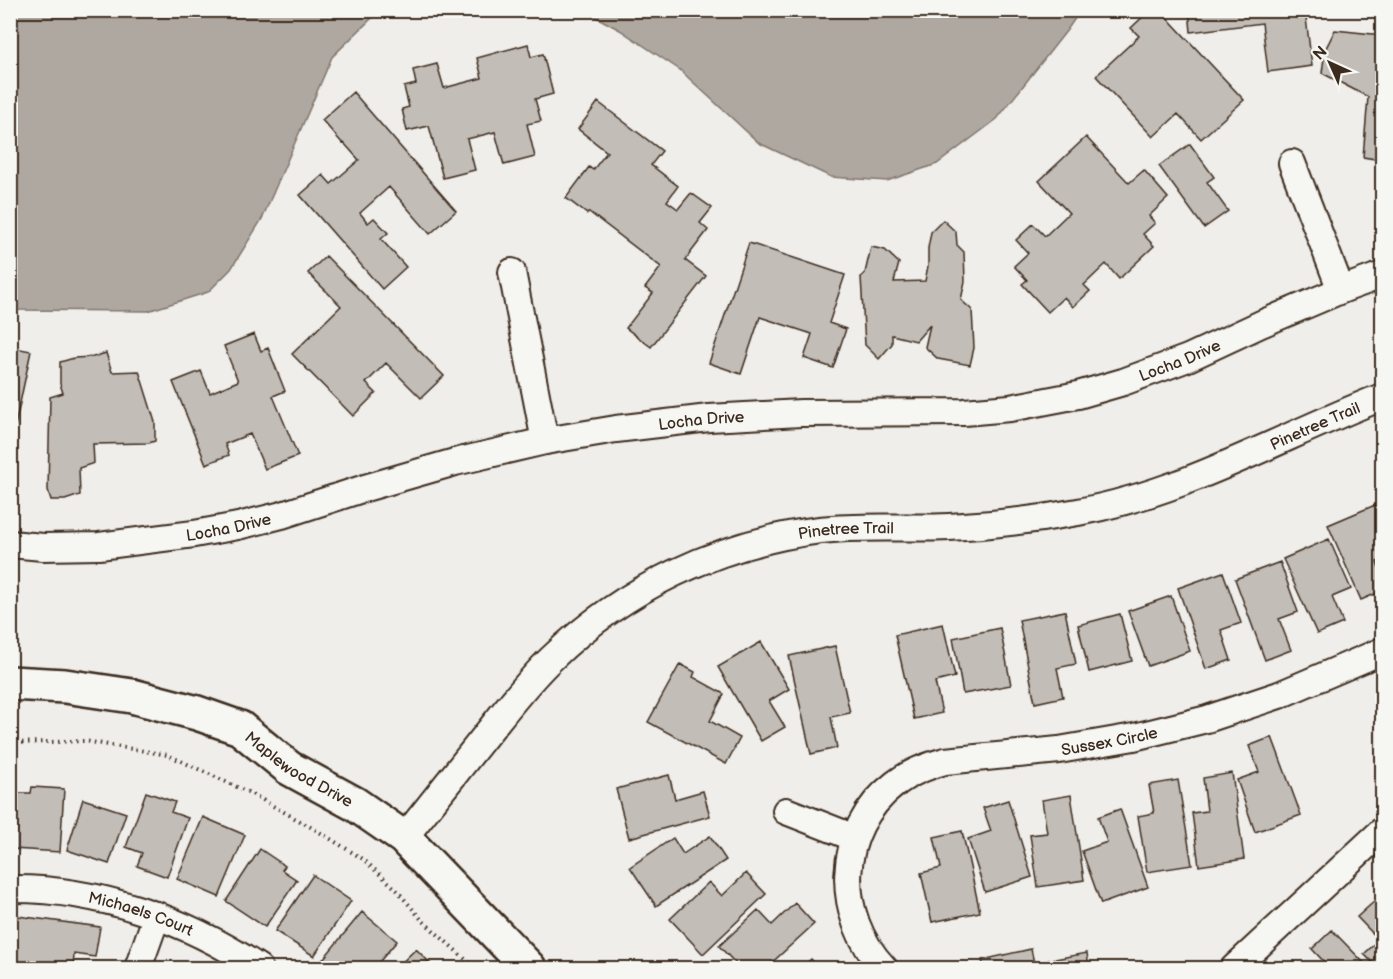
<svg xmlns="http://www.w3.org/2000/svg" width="1393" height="979" viewBox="0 0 1393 979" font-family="'Balsamiq Sans',sans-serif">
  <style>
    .water { fill: #afa8a1; stroke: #81766d; stroke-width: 1.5 }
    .building { fill: #c2bdb7; stroke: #3b2a1e; stroke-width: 1.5 }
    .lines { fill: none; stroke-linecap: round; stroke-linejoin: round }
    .street-casing { stroke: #3b2a1e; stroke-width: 30 }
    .secondary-casing { stroke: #3b2a1e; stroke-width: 38 }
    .path { stroke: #3b2a1e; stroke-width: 4; stroke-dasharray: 1.5 4.5; stroke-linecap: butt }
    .street { stroke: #f6f6f2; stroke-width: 26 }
    .secondary { stroke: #f6f6f2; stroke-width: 33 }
    .labels { text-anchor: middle; stroke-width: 5; stroke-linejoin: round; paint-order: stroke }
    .street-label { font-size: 16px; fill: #3b2a1e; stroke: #f6f6f2 }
  </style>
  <rect width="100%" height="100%" fill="#efeeea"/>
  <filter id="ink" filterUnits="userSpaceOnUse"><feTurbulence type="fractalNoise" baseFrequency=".0167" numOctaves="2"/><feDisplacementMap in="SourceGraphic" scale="12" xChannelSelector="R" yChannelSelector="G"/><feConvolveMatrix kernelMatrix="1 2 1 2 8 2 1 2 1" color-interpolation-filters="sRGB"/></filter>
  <g filter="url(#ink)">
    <!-- water -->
    <path class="water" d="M11 10H387V11L372 18 332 57 262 219 231 269 208 292 148 311 11 310Z
      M585 11H1080L1067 30 997 119 937 164 887 181 831 177 759 143 680 70 620 30Z"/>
    <!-- building -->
    <path class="building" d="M1150 10H1160L1244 100 1201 139 1178 114 1153 137 1096 76 1139 36 1131 28Z
      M1189 10H1305L1312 66 1268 72 1262 23 1191 32Z
      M1335 30 1382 35V160L1363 157 1368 97 1322 73 1325 50Z
      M528 44 531 57 543 54 553 94 535 99 541 121 527 124 535 157 504 165 495 132 467 139 475 170 443 178 429 126 407 131 402 109 409 107 404 87 416 84 413 70 437 64 444 88 482 78 477 58Z
      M353 92 456 211 430 234 389 187 360 213 368 223 374 218 388 233 381 239 406 267 382 289 300 195 323 175 331 184 359 160 344 143 343 144 322 120Z
      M598 102 662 151 651 165 678 186 667 201 678 209 691 193 712 208 700 223 708 230 685 260 706 276 651 347 626 328 653 293 645 288 661 267 589 212 587 214 566 198 589 167 593 170 607 152 578 129Z
      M1086 137 1129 183 1144 170 1168 198 1149 216 1155 223 1143 234 1154 246 1119 279 1106 264 1084 285 1090 291 1073 307 1064 297 1048 312 1022 284 1027 280 1014 266 1028 253 1016 240 1033 224 1045 236 1069 213 1039 181Z
      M1190 144 1214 177 1207 182 1228 211 1204 228 1159 166Z
      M943 220 956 232 957 245 964 252 965 281 961 300 972 310 974 348 970 365 938 359 925 347 930 325 916 341 892 335V344L879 359 865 345 861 277 865 273 871 247 885 250 899 263 894 282 925 281 928 266V248L931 232Z
      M749 243 845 275 829 323 846 329 833 368 804 358 812 334 760 317 741 374 709 363Z
      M326 256 444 376 421 398 386 363 366 383 376 393 353 416 292 354 341 306 308 273Z
      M254 334 261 351 268 348 285 391 273 396 298 456 265 469 250 434 225 444 229 455 206 464 173 382 201 371 210 393 238 381 224 346Z
      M10 347 31 351 10 450Z
      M106 353 112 372 139 371 155 422V441L149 443 93 444 94 463 79 468 80 495 65 500H51L48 490 50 397 63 393 60 384V362L74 358 93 357Z
      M1375 505 1382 523V560L1377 562 1382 576V591L1361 600 1328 525Z
      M1329 539 1351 589 1332 597 1343 623 1317 634 1283 559Z
      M1280 562 1298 612 1279 619 1291 650 1265 660 1235 579Z
      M1223 572 1241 623 1221 630 1231 660 1206 669 1178 588Z
      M1171 596 1190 651 1148 666 1128 611Z
      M1065 611 1076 664 1057 668 1063 697 1035 703 1019 620Z
      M1120 614 1132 661 1089 672 1078 625Z
      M943 624 955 677 935 682 942 713 914 719 895 635Z
      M1000 628 1011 685 963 694 953 638Z
      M761 642 789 689 769 701 785 727 761 741 718 667Z
      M835 646 850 713 831 717 837 748 811 754 789 656Z
      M680 664 695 672 693 677 724 694 710 721 740 738 726 764 648 722Z
      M1272 737 1301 815 1255 832 1237 780 1259 772 1249 746Z
      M1232 773 1244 859 1199 866 1192 813 1207 811 1203 778Z
      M669 775 675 799 703 791 710 816 629 838 616 789Z
      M1178 780 1192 865 1147 872 1138 816 1154 813 1149 785Z
      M32 787 64 789 60 852 13 849 17 793H31Z
      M146 792 175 802 171 812 188 818 167 877 137 866 142 853 126 847Z
      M1071 795 1084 880 1038 887 1030 835 1047 833 1042 800Z
      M83 799 126 813 109 864 67 850Z
      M1008 800 1032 877 985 892 968 839 991 831 983 808Z
      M1120 809 1148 887 1101 904 1082 851 1107 842 1098 817Z
      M203 817 245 835 219 897 177 879Z
      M962 831 980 912 932 922 921 873 941 868 934 837Z
      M710 836 726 860 656 906 630 867 673 838 683 854Z
      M260 849 285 866 282 870 297 880 265 927 226 901Z
      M746 873 766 894 703 954 670 919 709 882 722 896Z
      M313 875 351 901 314 956 275 931Z
      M1378 898 1382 903V968H1378L1364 954 1379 940 1357 917Z
      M795 903 814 924 766 968H740L719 946 758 910 772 925Z
      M362 912 397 941 374 968H325L319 964Z
      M10 915 100 927 95 957 74 954 73 968H10Z
      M1332 930 1369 968H1330L1312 949Z
      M416 949 435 968H396Z
      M1031 949 1035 968H984L982 960Z
      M1087 953 1089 968H1040L1039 962Z
      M811 959 819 968H801Z"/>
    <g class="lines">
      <defs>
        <g id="street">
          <path d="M1292 163 1341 290"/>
          <path d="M512 272 545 441"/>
          <path id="s1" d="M10 544 43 547 99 546 194 534 238 526 282 515 365 488 455 462 545 441 616 429 709 418 801 413 964 412 1010 408 1078 395 1123 382 1188 358 1261 324 1341 290 1382 275"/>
          <path d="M786 811 855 838"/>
          <path id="s2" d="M404 838C431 804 458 770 485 736 506 710 526 683 551 659 624 588 719 543 820 530 863 525 906 529 949 527 992 525 1035 520 1078 512 1187 492 1281 436 1382 397"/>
          <path id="s3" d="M10 889C98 888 187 920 259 968"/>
          <path d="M138 968 157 915"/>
          <path id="s4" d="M884 968C834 915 835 830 895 784 910 772 927 766 945 761L1059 750 1134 737 1207 719 1279 695 1382 651"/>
          <path d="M1234 968 1382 831"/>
        </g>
        <g id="secondary">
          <path id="s5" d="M10 683 65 686 132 696 197 713 240 728 289 768 355 804 404 838 529 968"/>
        </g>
      </defs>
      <!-- street casing -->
      <use href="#street" class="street-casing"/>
      <!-- secondary casing -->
      <use href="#secondary" class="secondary-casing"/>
      <!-- path -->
      <path class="path" d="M10 743 85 741 168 755 250 793 316 830 363 859 395 888 421 919 475 968"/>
      <!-- street -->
      <use href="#street" class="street"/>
      <!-- secondary -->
      <use href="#secondary" class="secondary"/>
    </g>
  </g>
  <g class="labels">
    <!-- street labels -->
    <g class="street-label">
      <text dy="6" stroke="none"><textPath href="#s1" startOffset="1192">Locha Drive</textPath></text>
      <text dy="6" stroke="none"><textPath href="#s1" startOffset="706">Locha Drive</textPath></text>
      <text dy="6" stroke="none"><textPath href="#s2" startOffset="1047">Pinetree Trail</textPath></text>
      <text dy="6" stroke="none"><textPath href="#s1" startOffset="220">Locha Drive</textPath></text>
      <text dy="6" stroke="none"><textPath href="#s2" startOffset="561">Pinetree Trail</textPath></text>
      <text dy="6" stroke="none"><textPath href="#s4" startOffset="429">Sussex Circle</textPath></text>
      <text dy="6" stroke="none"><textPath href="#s5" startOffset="308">Maplewood Drive</textPath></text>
      <text dy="6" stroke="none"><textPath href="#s3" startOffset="134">Michaels Court</textPath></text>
    </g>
  </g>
  <!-- margin -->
  <rect width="1393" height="979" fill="none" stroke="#f6f6f2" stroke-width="36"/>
  <rect x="18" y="18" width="1357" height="943" fill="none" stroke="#3b2a1e" stroke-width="2" filter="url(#ink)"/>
  <!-- north arrow -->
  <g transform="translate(1330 63) rotate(315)" stroke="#f6f6f2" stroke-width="4.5" paint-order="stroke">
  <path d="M0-4.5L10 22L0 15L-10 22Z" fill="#3b2a1e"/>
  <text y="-9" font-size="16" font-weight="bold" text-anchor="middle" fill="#3b2a1e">N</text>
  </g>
</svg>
